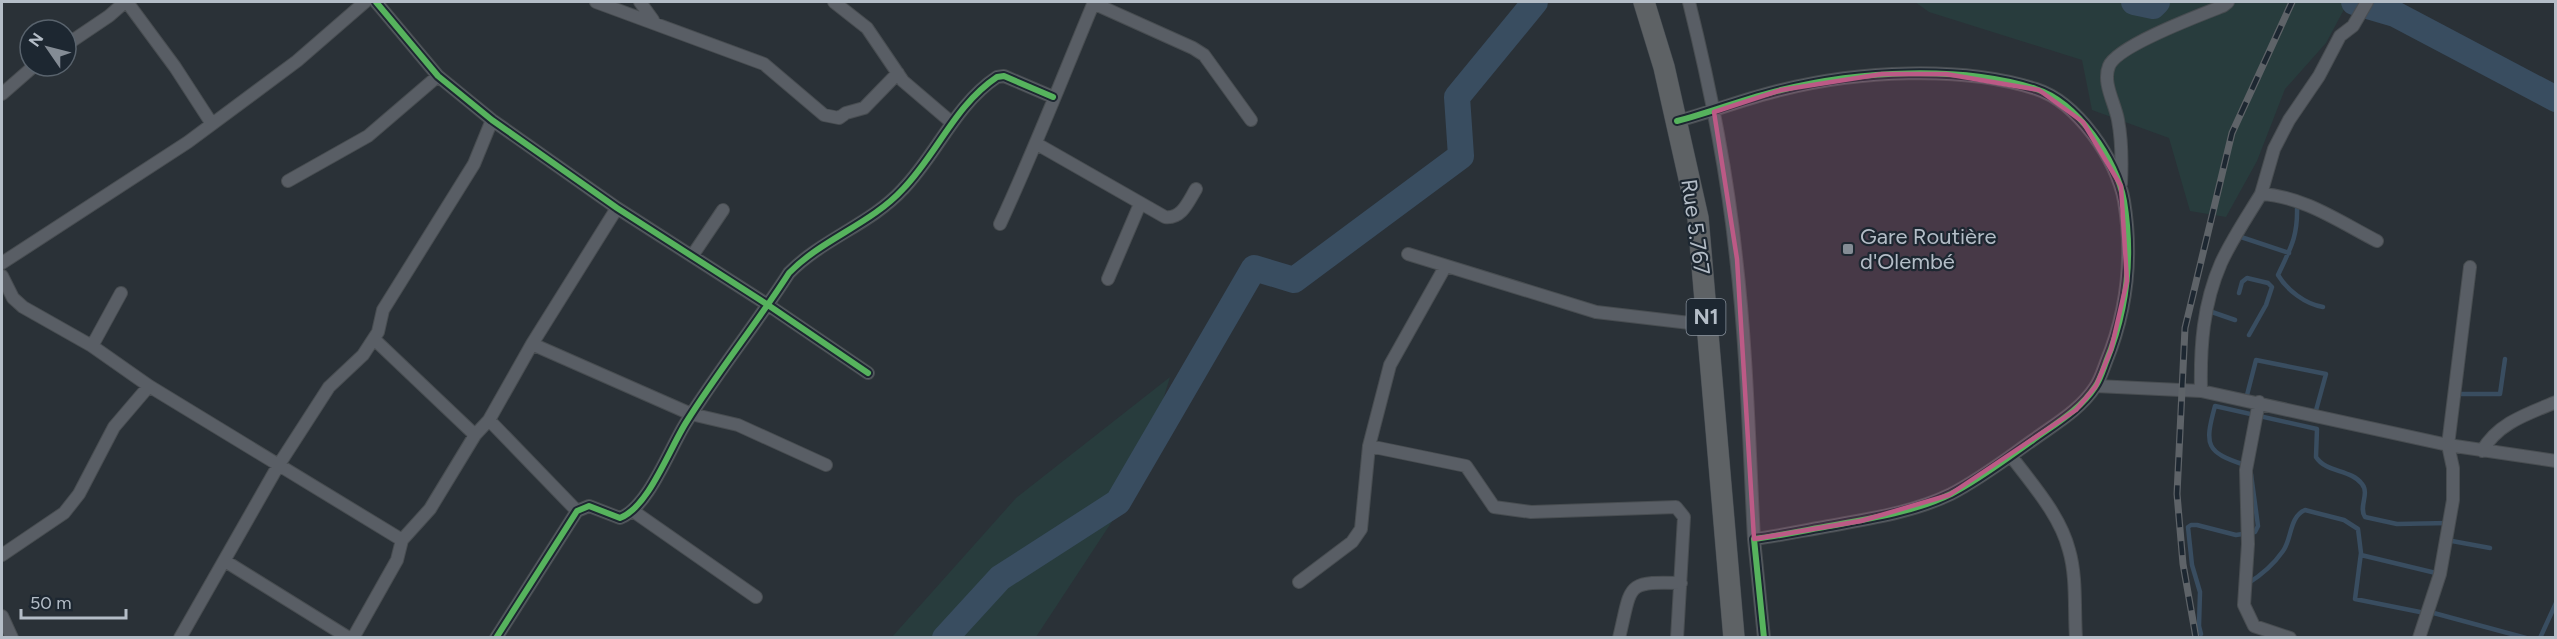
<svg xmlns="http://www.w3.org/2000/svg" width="2557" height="639" viewBox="0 0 2557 639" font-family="Figtree,sans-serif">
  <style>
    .green { fill: #283c3d }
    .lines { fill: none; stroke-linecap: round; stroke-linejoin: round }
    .stream { stroke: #394d60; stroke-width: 4.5 }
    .river { stroke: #394d60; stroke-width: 26 }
    .street-casing { stroke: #484d51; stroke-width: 14 }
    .highway-casing { stroke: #474d53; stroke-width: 22 }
    .street { stroke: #595e65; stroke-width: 12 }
    .highway { stroke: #5e6265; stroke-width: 21 }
    .rail-casing { stroke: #5e6368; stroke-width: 7 }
    .rail { stroke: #1d2731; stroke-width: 4.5; stroke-dasharray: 14; stroke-linecap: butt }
    .cycleway-casing { stroke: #1d2731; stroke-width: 10 }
    .cycleway { stroke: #56b35d; stroke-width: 6 }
    .marked { fill: #bc5a86; fill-opacity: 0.2; stroke: #bc5a86; stroke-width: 4.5; stroke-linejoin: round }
    .poi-dot { fill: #848c95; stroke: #1d2731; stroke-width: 2 }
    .labels { text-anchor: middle; stroke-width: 4.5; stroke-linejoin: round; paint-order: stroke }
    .shield { fill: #1d2731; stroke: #87909a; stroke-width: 1.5 }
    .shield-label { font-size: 21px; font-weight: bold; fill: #b4bdc7 }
    .street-label { font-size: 22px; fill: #b4bdc7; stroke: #1d2731 }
    .poi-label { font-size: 22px; fill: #b4bdc7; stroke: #1d2731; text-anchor: start }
  </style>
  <rect width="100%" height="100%" fill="#2a3137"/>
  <!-- green -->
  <path class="green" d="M1915 2H2348L2326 43 2285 89 2257 161 2226 217 2190 211 2169 138 2092 110 2082 60 1929 12Z
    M1170 377 1138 482 1036 637H892L1016 498Z"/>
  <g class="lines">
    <!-- stream -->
    <path class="stream" d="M2297 207C2298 237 2290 249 2278 275 2287 290 2305 304 2323 307
      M2238 236 2289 253
      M2239 293 2242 282 2247 278 2268 283 2272 287 2266 305 2249 335
      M2209 311 2235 320
      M2455 394H2500L2505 359
      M2246 399 2256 360 2326 374 2315 414
      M2245 465C2206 452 2204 446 2215 406L2317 429 2316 457C2326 473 2351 469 2362 484 2370 494 2358 507 2365 517L2397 524 2449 523
      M2452 541 2490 548
      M2361 555 2440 574
      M2247 584C2260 576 2274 564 2283 551 2292 539 2289 517 2305 510L2344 520 2358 529 2361 553 2355 599 2425 613
      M2430 612 2526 638
      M2201 634 2199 626 2200 592 2192 565 2188 527 2191 525H2197L2236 535 2255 532 2258 526 2251 474
      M2540 638 2556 603"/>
    <!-- river -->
    <path class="river" d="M2134 2 2153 6 2157 2
      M2354 2 2395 14 2556 99
      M945 638 1000 578 1118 502 1254 268 1294 280 1461 156 1457 97 1535 2"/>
    <defs>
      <path id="street" d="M127 2 175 67 212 124
        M376 2 438 76 492 120 617 208 768 305 868 373
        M596 2 764 64 824 115 839 118 846 113 864 108 898 73
        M640 2 653 20
        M834 2 867 28 903 81 951 122
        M1689 2C1710 86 1727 171 1736 257 1747 350 1749 445 1754 539
        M1093 3 1193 48 1204 55 1251 120
        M66 45 109 16 125 2
        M2 94 34 66
        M1677 121C1712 112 1746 98 1781 90 1857 71 1961 65 2036 89 2077 102 2117 160 2124 201 2133 256 2127 311 2106 362 2103 370 2100 380 2095 387 2080 410 2055 424 2033 440 2006 459 1980 479 1951 494 1912 513 1866 519 1824 527 1801 531 1778 536 1754 539L1764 638
        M1037 144 1165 217C1182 219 1188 202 1196 189
        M288 181 368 136 438 76
        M2121 184C2122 163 2122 141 2118 120 2115 103 2102 83 2109 66 2117 46 2200 15 2223 6L2228 2
        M2261 194 2274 149 2289 120 2319 76 2340 36 2353 26 2367 2
        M1000 224C1034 151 1063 76 1094 2
        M1408 254 1596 312 1707 325
        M692 256 723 210
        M2 263 188 142 297 61 365 2
        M2 276 13 298 23 307 92 346 149 386 402 540
        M1108 279 1140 204
        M374 339 475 435
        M532 344 691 414 738 425 826 465
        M92 346 121 293
        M2096 386 2201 391 2448 445 2470 267
        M2201 391C2200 347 2203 304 2221 263 2232 239 2247 217 2261 194 2303 196 2340 222 2377 241
        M2259 402 2246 470 2248 544 2244 605 2254 626 2290 638
        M489 420 577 511
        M1369 446 1466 466 1494 507 1531 512 1676 507 1684 517 1677 638
        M2482 451C2498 423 2527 414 2556 402
        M2011 456C2032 484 2060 515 2069 550 2077 577 2074 609 2076 638
        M633 511 756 597
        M2 555 64 513 79 494 114 427 149 386
        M225 561 349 638
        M1299 582 1352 542 1361 529 1369 446 1390 365 1445 267
        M2 616 12 638
        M180 638 278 466 329 387 363 355 378 332 383 310 474 164 492 120
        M353 638 397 560 402 540 430 509 475 435 489 420 532 344 617 208
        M496 638 577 511 589 506 620 518C649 507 670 447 687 421 719 370 757 323 789 273 822 239 871 224 903 189 937 154 955 105 997 77L1004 76 1053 97
        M1619 638C1632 585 1624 581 1681 583
        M2419 638 2440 574 2453 500V468L2448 445 2556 461"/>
      <path id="highway" d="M1644 2 1664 67 1698 218 1734 638"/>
    </defs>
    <!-- street casing -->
    <use href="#street" class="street-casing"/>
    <!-- highway casing -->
    <use href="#highway" class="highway-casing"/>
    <!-- street -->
    <use href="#street" class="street"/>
    <!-- highway -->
    <use href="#highway" class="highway"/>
    <defs>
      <path id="rail" d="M2196 638 2183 564 2177 494 2185 328 2232 133 2292 2"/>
    </defs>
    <!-- rail casing -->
    <use href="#rail" class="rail-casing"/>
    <!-- rail -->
    <use href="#rail" class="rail"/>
    <defs>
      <path id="cycleway" d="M376 2 438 76 492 120 617 208 768 305 868 373
        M1677 121C1712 112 1746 98 1781 90 1857 71 1961 65 2036 89 2077 102 2117 160 2124 201 2133 256 2127 311 2106 362 2103 370 2100 380 2095 387 2080 410 2055 424 2033 440 2006 459 1980 479 1951 494 1912 513 1866 519 1824 527 1801 531 1778 536 1754 539L1764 638
        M496 638 577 511 589 506 620 518C649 507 670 447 687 421 719 370 757 323 789 273 822 239 871 224 903 189 937 154 955 105 997 77L1004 76 1053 97"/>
    </defs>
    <!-- cycleway casing -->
    <use href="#cycleway" class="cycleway-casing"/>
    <!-- cycleway -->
    <use href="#cycleway" class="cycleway"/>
  </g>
  <!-- marked area -->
  <path class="marked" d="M1882 74H1946L2039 90 2083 122 2121 186 2127 281 2111 350 2096 386 2076 410 1949 495 1861 521 1754 539 1737 259 1714 112 1781 90Z"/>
  <!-- markers -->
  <rect class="poi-dot" x="1842" y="243" width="12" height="12" rx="3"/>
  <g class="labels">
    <!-- shield labels -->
    <rect class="shield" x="1686.5" y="299" width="39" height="36" rx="4.5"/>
    <g class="shield-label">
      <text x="1706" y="324">N1</text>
    </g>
    <!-- street labels -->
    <g class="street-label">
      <text transform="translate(1696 227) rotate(82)" y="8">Rue 5.767</text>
    </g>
    <!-- poi labels -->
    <g class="poi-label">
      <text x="1860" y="244">Gare Routière<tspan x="1860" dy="25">d'Olembé</tspan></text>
    </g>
  </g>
  <!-- border -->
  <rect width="2557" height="639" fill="none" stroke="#b4bdc7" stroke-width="6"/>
  <!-- north arrow -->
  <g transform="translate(48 48) rotate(305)"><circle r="28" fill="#1d2731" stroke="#59636d" stroke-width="1.5"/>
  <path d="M0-4.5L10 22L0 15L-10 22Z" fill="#848c95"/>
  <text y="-9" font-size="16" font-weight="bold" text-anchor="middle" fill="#b4bdc7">N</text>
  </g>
  <!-- scale -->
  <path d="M21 609v9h105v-9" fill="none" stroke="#b4bdc7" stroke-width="3"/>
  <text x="30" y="609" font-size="18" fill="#b4bdc7" stroke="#1d2731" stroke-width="4.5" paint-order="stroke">50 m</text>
</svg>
